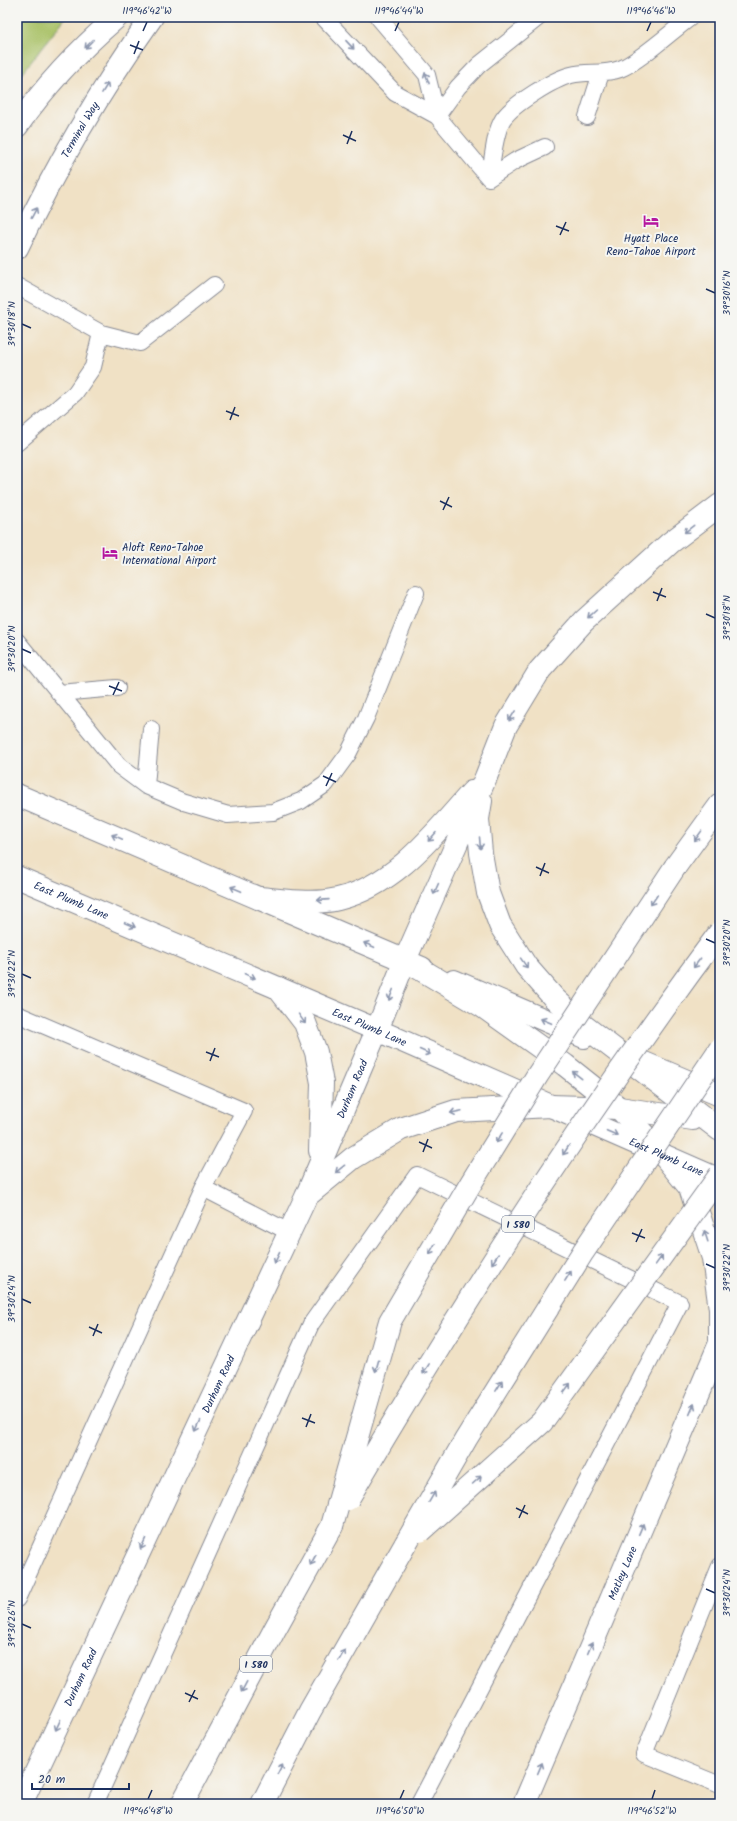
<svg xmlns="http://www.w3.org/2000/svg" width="737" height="1821" viewBox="0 0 737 1821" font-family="Kalam,sans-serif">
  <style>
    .green { fill: #a9c166; stroke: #627862 }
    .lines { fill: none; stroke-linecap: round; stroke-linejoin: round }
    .service-casing { stroke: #868892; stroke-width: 18 }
    .tertiary-casing { stroke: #868892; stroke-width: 24 }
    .secondary-casing { stroke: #868892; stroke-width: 24 }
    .primary-casing { stroke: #868892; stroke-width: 24 }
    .motorway-casing { stroke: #868892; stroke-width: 24 }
    .service { stroke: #fff; stroke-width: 16 }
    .tertiary { stroke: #fff; stroke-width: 22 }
    .secondary { stroke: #fff; stroke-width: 22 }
    .primary { stroke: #fff; stroke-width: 22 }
    .motorway { stroke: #fff; stroke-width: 22 }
    .motorway-bridge-casing { stroke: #868892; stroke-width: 24; stroke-linecap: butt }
    .motorway-bridge { stroke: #fff; stroke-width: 22 }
    .oneway { stroke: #8d97ae }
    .ticks { fill: none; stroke: #1b2f5e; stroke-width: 1.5 }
    .labels { text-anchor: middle; stroke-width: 4; stroke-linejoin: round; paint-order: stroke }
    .shield { fill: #f6f6f2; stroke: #5d6b8a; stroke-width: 1 }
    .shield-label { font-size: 10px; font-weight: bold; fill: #1b2f5e }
    .street-label { font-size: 11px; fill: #1b2f5e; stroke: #f6f6f2 }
    .poi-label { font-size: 11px; fill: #1b2f5e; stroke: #f6f6f2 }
    .neatline { fill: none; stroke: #1b2f5e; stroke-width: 1.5 }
    .ticks-label { font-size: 10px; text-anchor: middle; fill: #1b2f5e }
  </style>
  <rect width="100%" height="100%" fill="#f6f6f2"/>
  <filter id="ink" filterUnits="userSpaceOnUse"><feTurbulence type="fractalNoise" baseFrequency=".025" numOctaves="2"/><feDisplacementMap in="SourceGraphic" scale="8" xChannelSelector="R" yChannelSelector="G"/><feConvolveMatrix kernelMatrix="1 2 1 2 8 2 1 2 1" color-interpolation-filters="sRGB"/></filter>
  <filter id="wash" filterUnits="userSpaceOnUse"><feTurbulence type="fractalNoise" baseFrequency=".012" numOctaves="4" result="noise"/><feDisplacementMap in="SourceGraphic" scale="16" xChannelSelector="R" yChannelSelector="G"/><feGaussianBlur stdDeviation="0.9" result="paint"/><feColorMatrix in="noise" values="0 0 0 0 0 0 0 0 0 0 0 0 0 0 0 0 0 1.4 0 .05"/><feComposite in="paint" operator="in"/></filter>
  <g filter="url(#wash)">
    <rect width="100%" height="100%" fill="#f0e1c5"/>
    <!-- green -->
    <path class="green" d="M17 17H66L17 80Z"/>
  </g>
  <g filter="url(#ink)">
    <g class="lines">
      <defs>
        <path id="service" d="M323 17 395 93 437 116 489 178
          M378 17 427 75 437 116
          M437 116 458 87 479 65 539 17
          M587 117 601 73
          M489 178C493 161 494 133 503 119 513 104 554 79 571 75 587 71 604 75 620 69 640 61 672 31 691 17
          M489 178 515 161 545 147
          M17 286 101 333 140 343 214 285
          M17 443 75 393 93 367 101 333
          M17 641 119 766 146 786 184 802 228 815 273 812 301 801 326 784 348 754 366 718 416 593
          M59 693 117 688
          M146 786 151 729
          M17 1014 244 1111 203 1188
          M720 1566 644 1754 720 1785
          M17 1599 203 1188 289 1232
          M95 1804 311 1324 417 1175 680 1303 419 1804"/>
        <g id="tertiary">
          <path d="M17 126C45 86 80 49 117 17"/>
          <path id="s1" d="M17 248C55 168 101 89 152 17"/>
        </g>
        <g id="secondary">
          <path d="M17 795 422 968"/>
          <path id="s2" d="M17 877 377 1030 720 1180"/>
          <path d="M454 981 584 1037"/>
          <path d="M630 1057 720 1095"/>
        </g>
        <g id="primary">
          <path d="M278 988 305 1023 316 1052 322 1083 320 1151"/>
          <path d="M308 1195 353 1158 401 1129 456 1111 550 1106 619 1108 693 1119"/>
          <path id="s3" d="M21 1804 306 1197 377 1030 405 960 482 1006 565 1065 619 1108 664 1156 690 1188 713 1258 720 1309V1343"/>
          <path id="s4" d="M524 1804 720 1343"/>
        </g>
        <path id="motorway" d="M481 801 478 819 481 853 488 893 500 925 526 966 554 998 584 1026 720 1130
          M675 867 720 805
          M259 898C284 900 313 905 338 899 396 885 434 834 472 792
          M405 960 486 777 506 726 540 670 584 621 670 543 720 505
          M182 1804 275 1629 332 1526
          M262 1804 310 1711 406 1543"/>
      </defs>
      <!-- service casing -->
      <use href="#service" class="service-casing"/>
      <!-- tertiary casing -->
      <use href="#tertiary" class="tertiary-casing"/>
      <!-- secondary casing -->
      <use href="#secondary" class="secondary-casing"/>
      <!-- primary casing -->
      <use href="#primary" class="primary-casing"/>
      <!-- motorway casing -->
      <use href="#motorway" class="motorway-casing"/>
      <!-- service -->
      <use href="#service" class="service"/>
      <!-- tertiary -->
      <use href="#tertiary" class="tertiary"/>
      <!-- secondary -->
      <use href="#secondary" class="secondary"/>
      <!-- primary -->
      <use href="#primary" class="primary"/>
      <!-- motorway -->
      <use href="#motorway" class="motorway"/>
      <defs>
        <path id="motorway-bridge" d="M348 1499C462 1304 585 1113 720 932
          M332 1526 390 1321 471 1183 537 1076 675 867
          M420 1531 542 1422 720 1175
          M406 1543 466 1439 583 1252 720 1049"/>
      </defs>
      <!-- motorway-bridge casing -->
      <use href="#motorway-bridge" class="motorway-bridge-casing"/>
      <!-- motorway-bridge -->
      <use href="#motorway-bridge" class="motorway-bridge"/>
    </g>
    <!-- one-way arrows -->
    <defs><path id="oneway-shaft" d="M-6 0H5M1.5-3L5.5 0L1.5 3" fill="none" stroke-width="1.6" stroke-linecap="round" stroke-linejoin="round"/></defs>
    <g class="oneway">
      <use href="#oneway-shaft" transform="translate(89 44) rotate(134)"/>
      <use href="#oneway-shaft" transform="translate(350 45) rotate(47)"/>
      <use href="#oneway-shaft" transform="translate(427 78) rotate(-111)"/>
      <use href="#oneway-shaft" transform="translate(105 88) rotate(-59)"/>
      <use href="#oneway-shaft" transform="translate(34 213) rotate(-62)"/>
      <use href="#oneway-shaft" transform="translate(689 529) rotate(142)"/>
      <use href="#oneway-shaft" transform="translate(592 614) rotate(138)"/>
      <use href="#oneway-shaft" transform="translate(512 716) rotate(122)"/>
      <use href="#oneway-shaft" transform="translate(698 836) rotate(126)"/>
      <use href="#oneway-shaft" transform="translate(117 837) rotate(-157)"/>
      <use href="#oneway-shaft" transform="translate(432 837) rotate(132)"/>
      <use href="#oneway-shaft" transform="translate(480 843) rotate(85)"/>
      <use href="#oneway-shaft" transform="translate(236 889) rotate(-157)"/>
      <use href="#oneway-shaft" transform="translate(436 889) rotate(114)"/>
      <use href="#oneway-shaft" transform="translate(323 900) rotate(176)"/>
      <use href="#oneway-shaft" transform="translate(654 900) rotate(124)"/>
      <use href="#oneway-shaft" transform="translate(130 925) rotate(23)"/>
      <use href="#oneway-shaft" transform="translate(369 945) rotate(-157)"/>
      <use href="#oneway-shaft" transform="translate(524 963) rotate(55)"/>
      <use href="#oneway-shaft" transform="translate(697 963) rotate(127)"/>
      <use href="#oneway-shaft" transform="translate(250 976) rotate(23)"/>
      <use href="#oneway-shaft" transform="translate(391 995) rotate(112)"/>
      <use href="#oneway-shaft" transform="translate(302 1019) rotate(55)"/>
      <use href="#oneway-shaft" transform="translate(546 1021) rotate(-157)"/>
      <use href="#oneway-shaft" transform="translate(425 1052) rotate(24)"/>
      <use href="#oneway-shaft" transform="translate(577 1075) rotate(-142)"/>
      <use href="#oneway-shaft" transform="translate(456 1112) rotate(168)"/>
      <use href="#oneway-shaft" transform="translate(612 1133) rotate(23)"/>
      <use href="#oneway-shaft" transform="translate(499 1138) rotate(122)"/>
      <use href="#oneway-shaft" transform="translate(566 1150) rotate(123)"/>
      <use href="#oneway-shaft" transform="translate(340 1169) rotate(141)"/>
      <use href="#oneway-shaft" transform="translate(706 1236) rotate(-108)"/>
      <use href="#oneway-shaft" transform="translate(432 1249) rotate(120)"/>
      <use href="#oneway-shaft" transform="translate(277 1258) rotate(115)"/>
      <use href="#oneway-shaft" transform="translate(495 1259) rotate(123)"/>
      <use href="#oneway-shaft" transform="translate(659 1260) rotate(-54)"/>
      <use href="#oneway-shaft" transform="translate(568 1276) rotate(-58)"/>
      <use href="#oneway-shaft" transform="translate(377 1366) rotate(106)"/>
      <use href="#oneway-shaft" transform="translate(426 1369) rotate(122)"/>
      <use href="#oneway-shaft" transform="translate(499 1386) rotate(-58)"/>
      <use href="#oneway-shaft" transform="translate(567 1388) rotate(-54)"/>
      <use href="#oneway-shaft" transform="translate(692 1409) rotate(-67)"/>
      <use href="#oneway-shaft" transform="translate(198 1426) rotate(115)"/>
      <use href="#oneway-shaft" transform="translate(477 1480) rotate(-42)"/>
      <use href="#oneway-shaft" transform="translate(432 1497) rotate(-60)"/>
      <use href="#oneway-shaft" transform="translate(641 1529) rotate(-67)"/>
      <use href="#oneway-shaft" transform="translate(143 1544) rotate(115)"/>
      <use href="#oneway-shaft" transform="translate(313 1560) rotate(119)"/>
      <use href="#oneway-shaft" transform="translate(590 1648) rotate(-67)"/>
      <use href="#oneway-shaft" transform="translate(342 1655) rotate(-60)"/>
      <use href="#oneway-shaft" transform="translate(244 1687) rotate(118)"/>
      <use href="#oneway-shaft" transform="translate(58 1725) rotate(115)"/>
      <use href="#oneway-shaft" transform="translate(540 1768) rotate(-67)"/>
      <use href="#oneway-shaft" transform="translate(280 1769) rotate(-63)"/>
    </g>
  </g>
  <!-- ticks -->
  <path class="ticks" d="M143 31 147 22M395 31 399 22M647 31 651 22M130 45 143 50M134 54 139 41M343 135 356 141M347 144 352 131M556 226 569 231M560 235 566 222M706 289 715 293M22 324 31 328M226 411 239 416M230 420 235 407M440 501 452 507M443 510 449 497M653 592 666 597M657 601 662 588M706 614 715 618M22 649 31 653M109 686 122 691M113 695 119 682M323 776 336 782M326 786 332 773M536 867 549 873M540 876 545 863M706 939 715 943M22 974 31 978M206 1052 219 1057M210 1061 215 1048M419 1142 432 1148M423 1152 428 1139M632 1233 645 1238M636 1242 642 1229M706 1264 715 1268M22 1299 31 1303M89 1327 102 1333M93 1336 98 1324M302 1418 315 1423M306 1427 311 1414M516 1508 528 1514M519 1518 525 1505M706 1589 715 1593M22 1624 31 1628M185 1693 198 1699M189 1702 195 1690M148 1799 152 1790M400 1799 404 1790M652 1799 655 1790"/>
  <!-- icons -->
  <defs>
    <symbol id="hotel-bare" viewBox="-9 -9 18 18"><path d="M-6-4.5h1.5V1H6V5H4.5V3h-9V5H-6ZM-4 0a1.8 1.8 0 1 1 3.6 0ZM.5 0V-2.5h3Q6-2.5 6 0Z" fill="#b5179e" stroke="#f6f6f2" stroke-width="2.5" paint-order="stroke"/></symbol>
  </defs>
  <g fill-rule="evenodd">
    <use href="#hotel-bare" x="640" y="210" width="22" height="22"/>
    <use href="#hotel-bare" x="99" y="542" width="22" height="22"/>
  </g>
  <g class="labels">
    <!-- shield labels -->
    <g class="shield">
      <rect x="502" y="1216" width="32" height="16" rx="3"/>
      <rect x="240" y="1656" width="32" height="16" rx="3"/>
    </g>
    <g class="shield-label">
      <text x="518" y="1228">I 580</text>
      <text x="256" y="1668">I 580</text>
    </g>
    <!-- street labels -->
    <g class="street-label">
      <text dy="4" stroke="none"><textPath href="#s1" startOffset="134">Terminal Way</textPath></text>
      <text dy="4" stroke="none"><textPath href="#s2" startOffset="59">East Plumb Lane</textPath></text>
      <text dy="4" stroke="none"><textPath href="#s2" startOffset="383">East Plumb Lane</textPath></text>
      <text dy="4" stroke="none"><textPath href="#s3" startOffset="788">Durham Road</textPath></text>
      <text dy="4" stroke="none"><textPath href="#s2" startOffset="707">East Plumb Lane</textPath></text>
      <text dy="4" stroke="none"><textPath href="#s3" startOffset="464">Durham Road</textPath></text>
      <text dy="4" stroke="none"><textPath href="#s4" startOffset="251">Matley Lane</textPath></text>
      <text dy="4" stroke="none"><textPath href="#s3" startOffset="140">Durham Road</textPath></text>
    </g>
    <!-- poi labels -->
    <g class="poi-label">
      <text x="651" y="242">Hyatt Place<tspan x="651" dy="13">Reno-Tahoe Airport</tspan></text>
      <text x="122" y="551" text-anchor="start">Aloft Reno-Tahoe<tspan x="122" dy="13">International Airport</tspan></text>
    </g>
  </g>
  <!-- margin -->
  <rect width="737" height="1821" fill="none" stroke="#f6f6f2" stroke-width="44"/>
  <!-- scale -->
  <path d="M32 1783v6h97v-6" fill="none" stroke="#1b2f5e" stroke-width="2"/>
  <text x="38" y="1783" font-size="12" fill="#1b2f5e" stroke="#f6f6f2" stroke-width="3" paint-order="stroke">20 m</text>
  <rect x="22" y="22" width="693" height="1777" class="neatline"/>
  <g class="ticks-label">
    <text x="147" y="14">119°46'42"W</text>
    <text x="399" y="14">119°46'44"W</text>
    <text x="651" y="14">119°46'46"W</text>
    <text transform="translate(726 293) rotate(-90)" y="4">39°30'16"N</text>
    <text transform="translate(11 324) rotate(-90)" y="4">39°30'18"N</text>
    <text transform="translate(726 618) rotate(-90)" y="4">39°30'18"N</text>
    <text transform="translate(11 649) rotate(-90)" y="4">39°30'20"N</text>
    <text transform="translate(726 943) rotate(-90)" y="4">39°30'20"N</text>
    <text transform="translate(11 974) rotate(-90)" y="4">39°30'22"N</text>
    <text transform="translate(726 1268) rotate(-90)" y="4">39°30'22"N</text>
    <text transform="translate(11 1299) rotate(-90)" y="4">39°30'24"N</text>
    <text transform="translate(726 1593) rotate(-90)" y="4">39°30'24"N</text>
    <text transform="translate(11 1624) rotate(-90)" y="4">39°30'26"N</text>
    <text x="148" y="1814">119°46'48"W</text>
    <text x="400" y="1814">119°46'50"W</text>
    <text x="652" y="1814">119°46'52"W</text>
  </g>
</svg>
